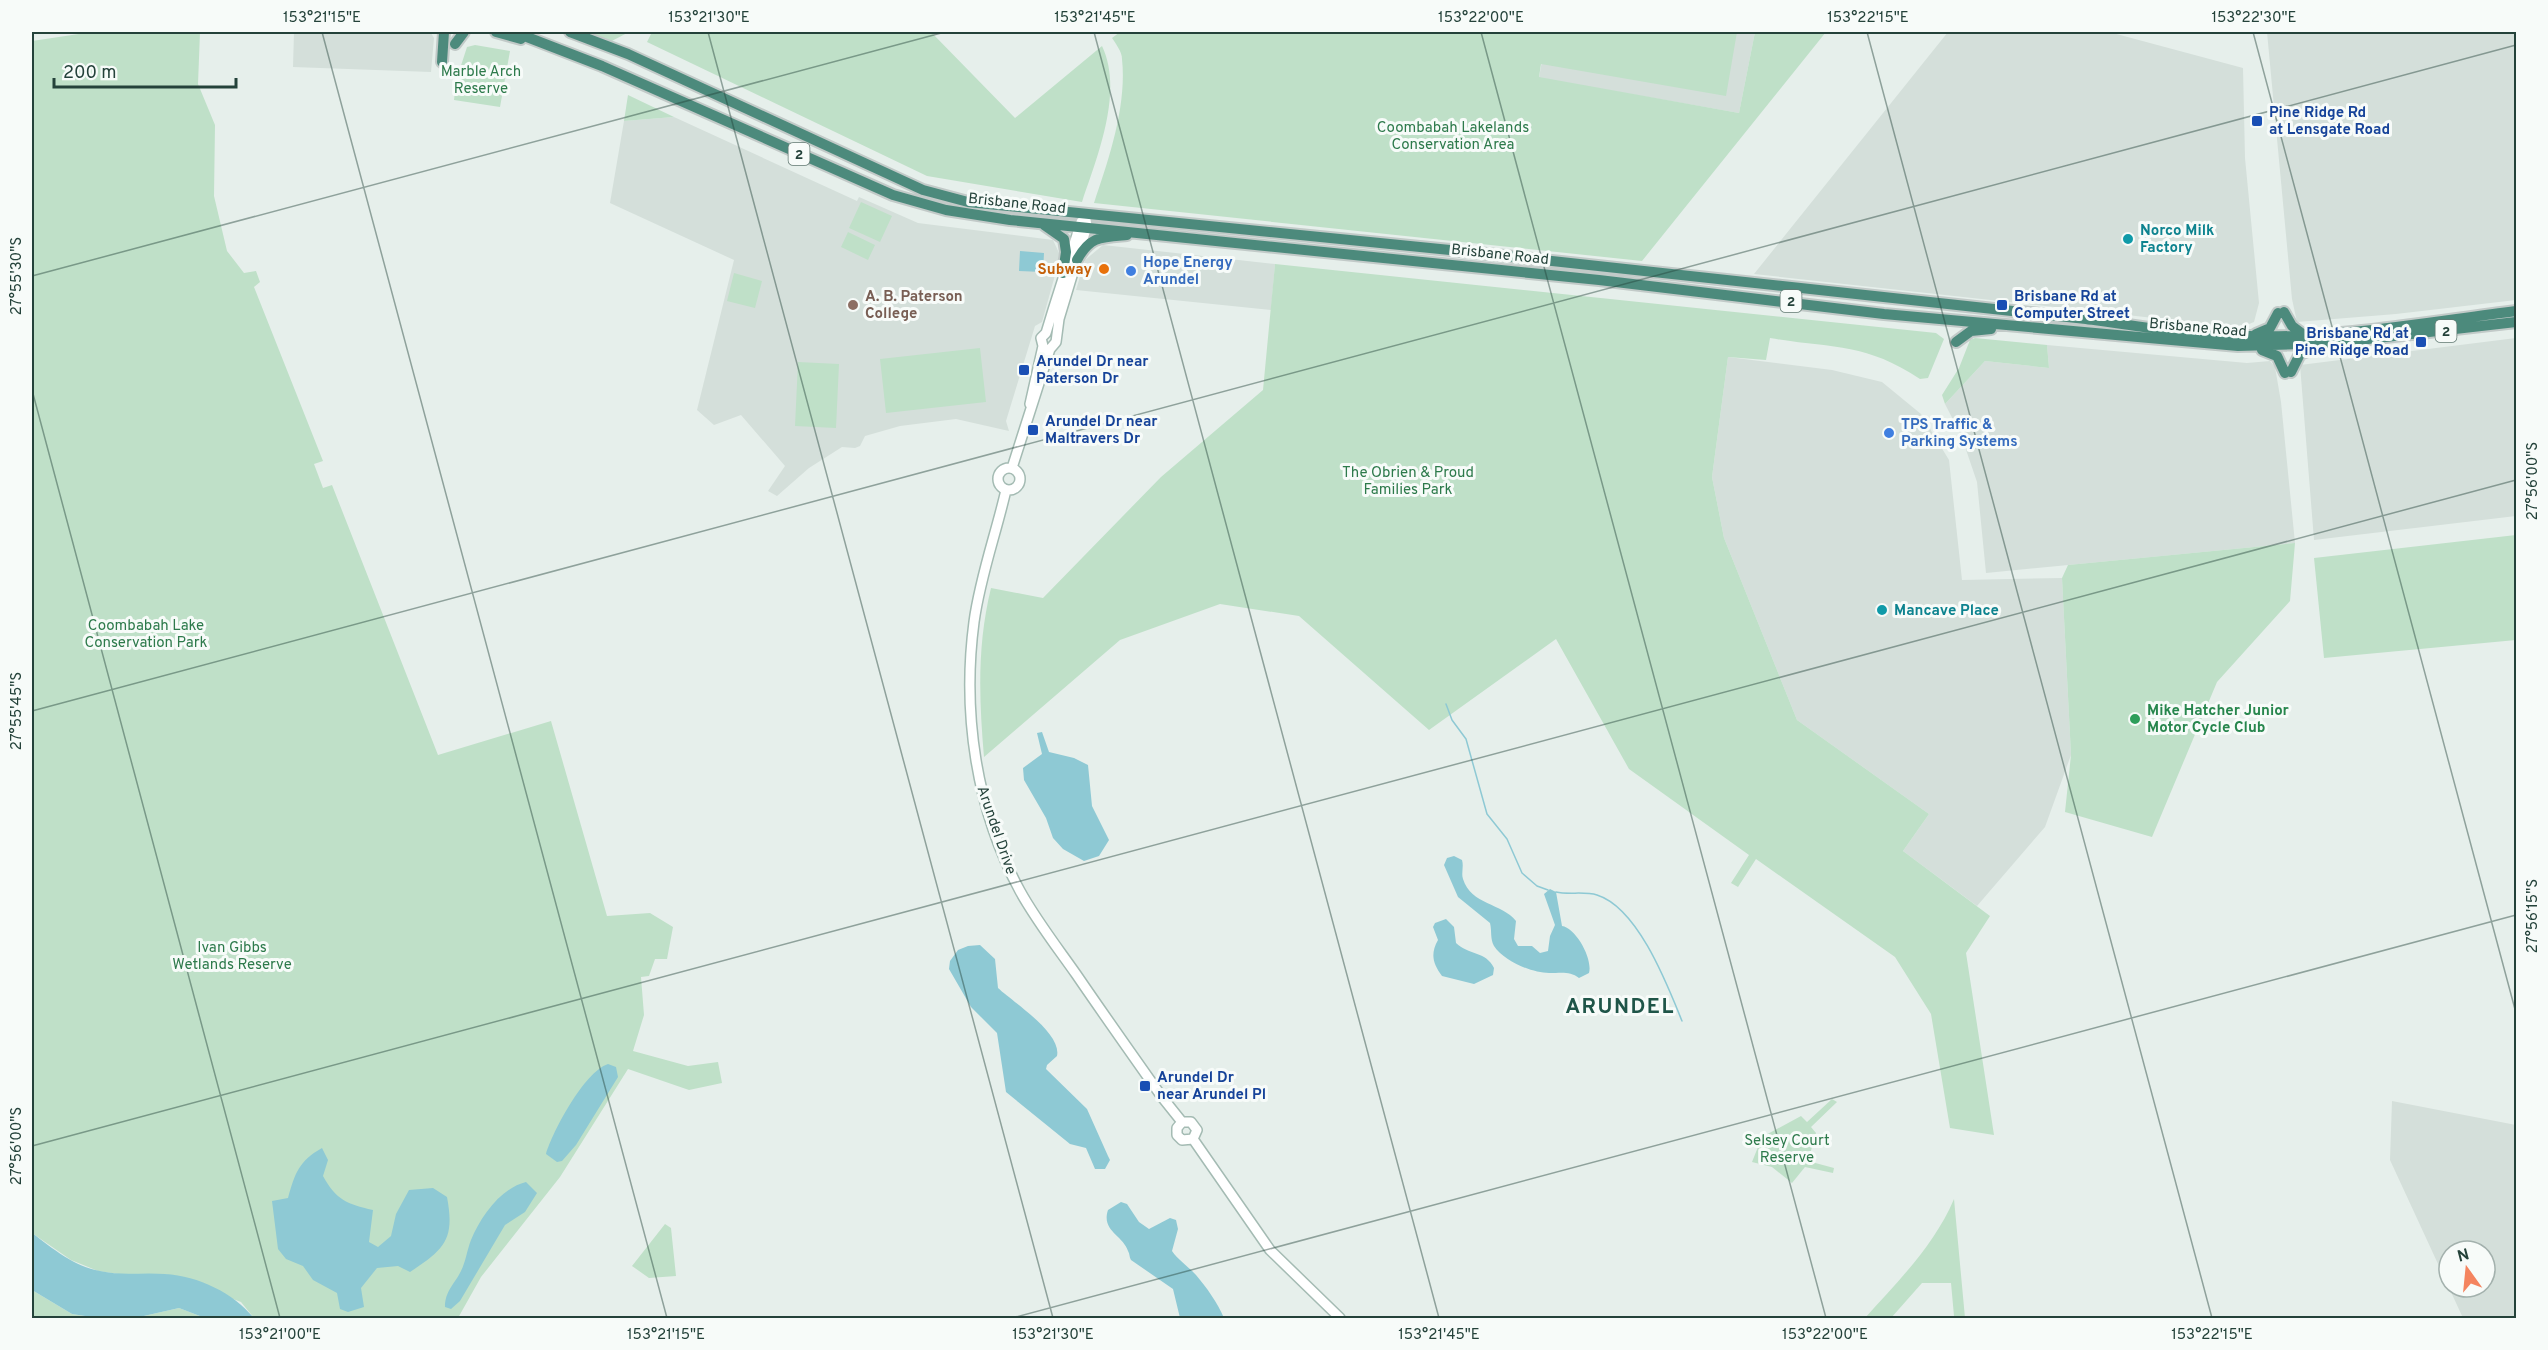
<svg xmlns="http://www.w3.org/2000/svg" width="2548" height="1350" viewBox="0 0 2548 1350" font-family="Overpass,sans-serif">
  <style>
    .built { fill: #d4dfda; fill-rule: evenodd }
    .green { fill: #bfe0c8 }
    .water { fill: #8ec9d4 }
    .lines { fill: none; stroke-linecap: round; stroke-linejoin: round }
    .stream { stroke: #8ec9d4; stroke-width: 1.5 }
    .secondary-casing { stroke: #a4bbb3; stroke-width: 12 }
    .trunk-casing { stroke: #c2cac8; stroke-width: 14 }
    .secondary { stroke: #fff; stroke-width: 9 }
    .trunk { stroke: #4c8a7c; stroke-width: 10 }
    .ticks { fill: none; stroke: #24423a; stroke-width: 1.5; stroke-opacity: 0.45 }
    .transit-dot { fill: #1a4fb4; stroke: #f7fbf9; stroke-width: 2 }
    .culture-dot { fill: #0f9aa8; stroke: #f7fbf9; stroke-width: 2 }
    .food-dot { fill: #e8710a; stroke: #f7fbf9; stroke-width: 2 }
    .shop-dot { fill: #3f7fe0; stroke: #f7fbf9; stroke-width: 2 }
    .education-dot { fill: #8d6e63; stroke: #f7fbf9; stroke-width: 2 }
    .leisure-dot { fill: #2e9e5b; stroke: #f7fbf9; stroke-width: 2 }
    .labels { text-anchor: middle; stroke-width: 6; stroke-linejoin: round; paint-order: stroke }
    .shield { fill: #f7fbf9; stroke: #637a73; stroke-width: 1.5 }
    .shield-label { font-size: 14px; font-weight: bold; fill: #24423a }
    .park-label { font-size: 15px; fill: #2d7a4b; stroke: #f7fbf9 }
    .transit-label { font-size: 15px; font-weight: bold; fill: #164399; stroke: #f7fbf9; text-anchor: start }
    .street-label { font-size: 15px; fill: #24423a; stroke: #f7fbf9 }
    .culture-label { font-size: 15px; font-weight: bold; fill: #0d838f; stroke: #f7fbf9; text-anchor: start }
    .shop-label { font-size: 15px; font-weight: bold; fill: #366cbe; stroke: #f7fbf9; text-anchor: start }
    .food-label { font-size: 15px; font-weight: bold; fill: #c56008; stroke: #f7fbf9; text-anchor: end }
    .education-label { font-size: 15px; font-weight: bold; fill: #785e54; stroke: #f7fbf9; text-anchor: start }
    .leisure-label { font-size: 15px; font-weight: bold; fill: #27864d; stroke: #f7fbf9; text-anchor: start }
    .district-label { font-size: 21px; font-weight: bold; letter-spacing: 1.5px; fill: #1f5548; stroke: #f7fbf9 }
    .neatline { fill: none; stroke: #24423a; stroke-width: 2 }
    .ticks-label { font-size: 15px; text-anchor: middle; fill: #24423a }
  </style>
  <rect width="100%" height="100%" fill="#e6efeb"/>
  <!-- built -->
  <path class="built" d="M294 32 431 33 434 38 431 72 293 67Z
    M1547 32H1755L1739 113 1539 78Z
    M1948 32H2109L2243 68 2245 158 2259 303 2254 322 2244 326 2208 324 1754 274Z
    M2267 32H2516V300L2396 314 2297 322 2292 299Z
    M674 117 857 201 859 197 918 223 1053 240 1059 253 1057 268 1042 322 1035 326 1006 421 1009 431 956 419 900 426 865 436 860 446 855 448 842 447 809 468 777 496 768 491 785 466 741 415 714 425 697 410 734 260 610 203 624 121Z
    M1103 245 1275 264 1271 310 1076 290 1085 260Z
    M2516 338V516L2314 540 2300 365Z
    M2047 345 2247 363 2270 361 2275 367 2281 402 2295 543 1986 573 1977 482 1961 435 1945 404 1985 361 2049 368Z
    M1728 357 1832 370 1882 382 1921 414 1949 460 1962 580 2062 578 2071 755 2045 827 1977 906 1903 851 1929 814 1797 720 1724 538 1712 477Z
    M2392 1101 2516 1125V1318H2463L2390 1160ZM2449 1251H2485V1287H2449Z"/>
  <!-- green -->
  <path class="green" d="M92 32H200L198 84 215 125 214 196 227 251 244 273 256 271 260 282 254 287 323 461 314 464 323 488 332 485 438 755 551 721 607 916 650 913 673 927 667 959H655L649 976 641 977 644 1015 633 1051 688 1066 718 1062 722 1083 689 1090 628 1069 560 1177 481 1277 458 1318H254L241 1302 165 1274 132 1276 98 1271 71 1260 32 1233V41Z
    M587 32H629L608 43Z
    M652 32H931L1015 118 1102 46C1124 92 1097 157 1082 202L927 176 647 42Z
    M1120 32H1737L1726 96 1541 64 1539 77 1739 113 1755 32H1826L1642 261 1094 203C1109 159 1127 106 1122 59 1122 52 1116 44 1112 38Z
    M475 45 510 51 500 107 454 100 456 81 467 47Z
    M628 95 674 117 624 121Z
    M861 202 892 216 880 242 849 228Z
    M848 232 875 245 868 260 841 247Z
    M1275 264 1936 333 1944 339 1928 378 1920 379C1864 342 1833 349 1770 338L1766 360 1728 357 1712 477 1724 538 1797 720 1929 814 1903 851 1990 916 1966 953 1994 1135 1950 1128 1931 1014 1895 957 1756 859 1738 887 1731 883 1749 855 1629 769 1556 639 1429 730 1299 616 1220 604 1120 640 984 757C979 699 977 645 991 588L1043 598 1161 477 1263 390Z
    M734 273 762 281 755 308 727 301Z
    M1975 338 2047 345 2049 368 1985 361 1945 404 1942 395 1959 368 1970 340Z
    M980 348 986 402 886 413 880 359Z
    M798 362 839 364 836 428 795 426Z
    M2516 535V640L2324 658 2314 558Z
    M2295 543 2290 601 2217 682 2152 837 2065 812 2071 755 2062 578 2068 565Z
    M1832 1099 1837 1102 1811 1127 1816 1133 1808 1161 1834 1168 1833 1173 1805 1167 1792 1183 1772 1167 1752 1162 1762 1137 1801 1116 1807 1122Z
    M1954 1199 1965 1318H1952L1954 1316 1951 1283H1922L1891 1318H1865C1898 1281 1934 1246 1954 1199Z
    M665 1224 671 1228 676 1276 649 1278 632 1266Z
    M32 1290 72 1314 98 1318H32Z
    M179 1308 205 1318H135Z"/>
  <!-- water -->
  <path class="water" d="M1020 251 1044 253 1043 272 1019 271Z
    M1042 732 1049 752 1074 758 1088 765 1092 806 1109 840 1099 856 1084 861 1063 849 1053 838 1046 818 1024 780 1023 768 1042 754 1037 733Z
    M1454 856 1462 860C1464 867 1461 873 1463 879 1471 905 1502 903 1516 921L1514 939 1518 946H1532L1540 953 1548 951 1550 936 1555 925 1544 894 1550 889 1556 892 1562 926C1576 928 1593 959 1589 973L1579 978C1570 971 1562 973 1549 973 1532 973 1504 961 1494 946 1490 939 1492 931 1490 923L1458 897 1444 865 1447 858Z
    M1446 919 1454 927 1456 943C1468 955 1486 951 1494 968L1493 975 1474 984 1442 976C1433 964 1430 954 1438 940L1433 927 1435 923Z
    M980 945 995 959 998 988C1013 1002 1062 1033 1057 1056L1047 1065 1046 1069 1087 1109 1108 1156 1110 1160 1105 1169H1095L1086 1148 1070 1144 1006 1092 997 1033 971 1007 949 969 950 961 958 950 968 946Z
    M608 1064 616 1067 618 1077 576 1145 562 1161 557 1162 546 1154C553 1131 584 1072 608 1064Z
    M322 1148 328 1160 323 1176C336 1200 347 1204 373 1210L369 1242 378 1247 391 1236 396 1214 409 1190 433 1188 447 1197C455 1239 445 1249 410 1272L398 1266 377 1268 361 1288 364 1307 348 1312 340 1309 337 1293 313 1280 303 1266 286 1259 278 1249 272 1201 288 1198C295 1173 299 1161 322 1148Z
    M526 1182 537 1193 525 1212 505 1225 460 1301 451 1309 445 1307C445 1291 454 1285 461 1271 466 1261 467 1250 471 1240 481 1216 501 1188 526 1182Z
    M1121 1202 1127 1204 1139 1222 1149 1229 1170 1218 1176 1220 1178 1229 1172 1251C1179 1261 1188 1266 1196 1275 1207 1288 1217 1302 1224 1318H1180L1173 1289 1131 1260C1129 1257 1130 1254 1128 1251 1123 1235 1101 1231 1108 1210Z
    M32 1233C52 1248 75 1267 100 1271 122 1276 143 1272 165 1274 199 1276 233 1293 254 1318H205L179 1308 135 1318H98L72 1314 32 1290Z"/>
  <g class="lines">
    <!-- stream -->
    <path class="stream" d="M1446 704 1452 720 1466 739 1487 814 1507 839 1522 873 1537 886 1548 890
      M1556 892C1569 895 1584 891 1597 895 1638 908 1667 984 1682 1021"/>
    <defs>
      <path id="secondary" d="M1043 346 1041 338 1046 333 1053 310 1081 222
        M1030 404 1043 346
        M998 479a11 11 0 1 1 22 0a11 11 0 1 1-22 0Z
        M1012 468 1050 349 1056 342 1059 319 1087 226 1085 214
        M1006 490C996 534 980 577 974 622 962 713 976 810 1020 891 1036 920 1057 947 1076 974 1104 1015 1133 1056 1162 1097L1182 1122
        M1182 1122 1177 1128V1135L1182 1140 1193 1139
        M1182 1122H1191L1197 1130 1193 1139
        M1193 1139 1270 1250 1340 1318"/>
      <path id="trunk" d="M496 32 521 39
        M514 32 602 66 893 195 946 210 1010 220 1599 280 1884 314 2238 346 2333 343 2516 322
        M570 32 628 54 923 190 968 202 1460 251 2086 319C2141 327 2194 335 2249 336 2338 339 2428 322 2516 311
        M455 44 464 32
        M442 62 444 32
        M1044 225 1064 239 1066 252 1063 273
        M1077 260C1090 236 1101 237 1127 235
        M2284 312 2292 326 2304 335
        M2256 334 2270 328 2278 313
        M1956 342 1971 331 1991 329
        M2262 350 2277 356 2285 373
        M2291 372 2300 354 2315 348"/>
    </defs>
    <!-- secondary casing -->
    <use href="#secondary" class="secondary-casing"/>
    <!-- trunk casing -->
    <use href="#trunk" class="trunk-casing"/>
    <!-- secondary -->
    <use href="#secondary" class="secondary"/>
    <!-- trunk -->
    <use href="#trunk" class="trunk"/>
  </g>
  <!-- ticks -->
  <path class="ticks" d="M322 32 667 1318M708 32 1053 1318M1094 32 1439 1318M1481 32 1826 1318M1867 32 2212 1318M2253 32 2516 1013M32 276 945 32M32 390 280 1318M32 711 2516 45M32 1146 2516 480M1012 1318 2516 915"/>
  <!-- markers -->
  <g class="transit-dot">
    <rect x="2251" y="115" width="12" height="12" rx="3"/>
    <rect x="1996" y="299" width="12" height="12" rx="3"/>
    <rect x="2415" y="336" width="12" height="12" rx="3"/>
    <rect x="1018" y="364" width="12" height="12" rx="3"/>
    <rect x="1027" y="424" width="12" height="12" rx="3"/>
    <rect x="1139" y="1080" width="12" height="12" rx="3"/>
  </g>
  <g class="culture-dot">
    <circle cx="2128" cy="239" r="6"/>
    <circle cx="1882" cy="610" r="6"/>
  </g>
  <circle class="food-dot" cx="1104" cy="269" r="6"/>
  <g class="shop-dot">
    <circle cx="1131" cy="271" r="6"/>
    <circle cx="1889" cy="433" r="6"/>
  </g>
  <circle class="education-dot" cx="853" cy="305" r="6"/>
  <circle class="leisure-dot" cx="2135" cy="719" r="6"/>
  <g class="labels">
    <!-- shield labels -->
    <g class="shield">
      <rect x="788.5" y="143" width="21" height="22" rx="4.5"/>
      <rect x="1780.5" y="290" width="21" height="22" rx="4.5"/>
      <rect x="2435.5" y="320" width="21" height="22" rx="4.5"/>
    </g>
    <g class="shield-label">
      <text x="799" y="159">2</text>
      <text x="1791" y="306">2</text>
      <text x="2446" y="336">2</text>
    </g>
    <!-- park labels -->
    <g class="park-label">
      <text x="481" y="76">Marble Arch<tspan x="481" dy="17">Reserve</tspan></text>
      <text x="1453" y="132">Coombabah Lakelands<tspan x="1453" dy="17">Conservation Area</tspan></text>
      <text x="1408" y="477">The Obrien &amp; Proud<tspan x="1408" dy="17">Families Park</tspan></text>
      <text x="146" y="630">Coombabah Lake<tspan x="146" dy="17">Conservation Park</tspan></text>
      <text x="232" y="952">Ivan Gibbs<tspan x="232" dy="17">Wetlands Reserve</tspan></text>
      <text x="1787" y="1145">Selsey Court<tspan x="1787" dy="17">Reserve</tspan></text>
    </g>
    <!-- transit labels -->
    <g class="transit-label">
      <text x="2269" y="117">Pine Ridge Rd<tspan x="2269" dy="17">at Lensgate Road</tspan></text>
      <text x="2014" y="301">Brisbane Rd at<tspan x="2014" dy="17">Computer Street</tspan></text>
      <text x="2409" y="338" text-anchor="end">Brisbane Rd at<tspan x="2409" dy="17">Pine Ridge Road</tspan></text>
      <text x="1036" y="366">Arundel Dr near<tspan x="1036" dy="17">Paterson Dr</tspan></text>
      <text x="1045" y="426">Arundel Dr near<tspan x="1045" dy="17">Maltravers Dr</tspan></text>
      <text x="1157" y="1082">Arundel Dr<tspan x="1157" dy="17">near Arundel Pl</tspan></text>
    </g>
    <!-- street labels -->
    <g class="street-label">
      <text transform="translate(1017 203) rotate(6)" y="5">Brisbane Road</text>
      <text transform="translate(1500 254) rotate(6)" y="5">Brisbane Road</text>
      <text transform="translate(2198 327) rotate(5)" y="5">Brisbane Road</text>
      <text transform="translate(997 830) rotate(71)" y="5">Arundel Drive</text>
    </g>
    <!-- culture labels -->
    <g class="culture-label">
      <text x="2140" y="235">Norco Milk<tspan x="2140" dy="17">Factory</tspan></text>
      <text x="1894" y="615">Mancave Place</text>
    </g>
    <!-- shop labels -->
    <g class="shop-label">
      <text x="1143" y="267">Hope Energy<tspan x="1143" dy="17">Arundel</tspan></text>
      <text x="1901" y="429">TPS Traffic &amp;<tspan x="1901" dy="17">Parking Systems</tspan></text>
    </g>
    <!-- food labels -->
    <g class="food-label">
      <text x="1092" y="274">Subway</text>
    </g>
    <!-- education labels -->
    <g class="education-label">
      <text x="865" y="301">A. B. Paterson<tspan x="865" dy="17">College</tspan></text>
    </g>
    <!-- leisure labels -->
    <g class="leisure-label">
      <text x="2147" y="715">Mike Hatcher Junior<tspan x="2147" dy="17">Motor Cycle Club</tspan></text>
    </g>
    <!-- district labels -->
    <g class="district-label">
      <text x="1620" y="1013">ARUNDEL</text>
    </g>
  </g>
  <!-- border -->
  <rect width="2548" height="1350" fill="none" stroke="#f7fbf9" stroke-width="66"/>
  <!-- north arrow -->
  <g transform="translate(2467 1269) rotate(345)"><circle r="28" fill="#f7fbf9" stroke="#a3b1ad" stroke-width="1.5"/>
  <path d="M0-4.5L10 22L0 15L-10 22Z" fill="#f4845f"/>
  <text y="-9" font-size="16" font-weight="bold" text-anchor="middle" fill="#24423a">N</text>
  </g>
  <!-- scale -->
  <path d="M54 78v9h182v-9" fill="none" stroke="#24423a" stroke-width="3"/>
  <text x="63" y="78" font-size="18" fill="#24423a" stroke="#f7fbf9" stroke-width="4.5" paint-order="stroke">200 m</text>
  <rect x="33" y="33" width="2482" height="1284" class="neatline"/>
  <g class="ticks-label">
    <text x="322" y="22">153°21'15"E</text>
    <text x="709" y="22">153°21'30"E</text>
    <text x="1095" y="22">153°21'45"E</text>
    <text x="1481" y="22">153°22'00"E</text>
    <text x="1868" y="22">153°22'15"E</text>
    <text x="2254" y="22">153°22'30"E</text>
    <text transform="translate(16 276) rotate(-90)" y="5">27°55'30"S</text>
    <text transform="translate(2532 481) rotate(-90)" y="5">27°56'00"S</text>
    <text transform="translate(16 711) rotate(-90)" y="5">27°55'45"S</text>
    <text transform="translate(2532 916) rotate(-90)" y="5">27°56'15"S</text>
    <text transform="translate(16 1146) rotate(-90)" y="5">27°56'00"S</text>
    <text x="280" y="1339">153°21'00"E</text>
    <text x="666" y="1339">153°21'15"E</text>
    <text x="1053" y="1339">153°21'30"E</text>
    <text x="1439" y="1339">153°21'45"E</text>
    <text x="1825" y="1339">153°22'00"E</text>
    <text x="2212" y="1339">153°22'15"E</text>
  </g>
</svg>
